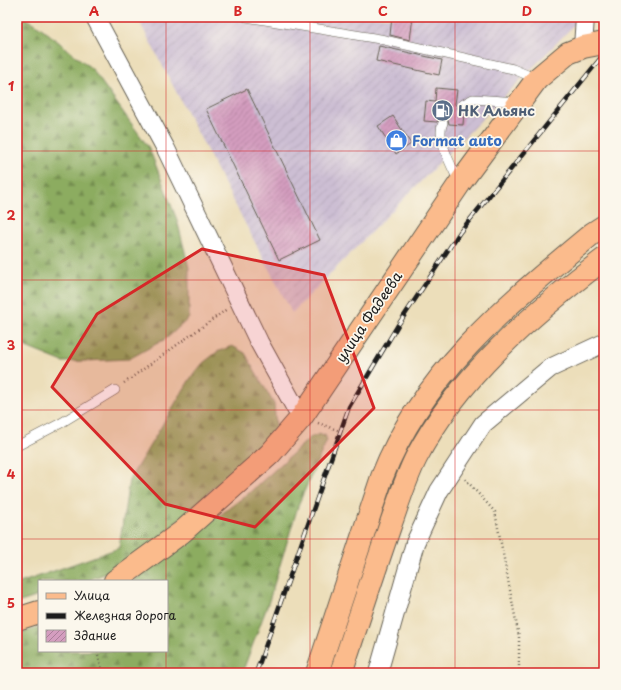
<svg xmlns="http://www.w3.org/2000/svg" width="621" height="690" viewBox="0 0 621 690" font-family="'Playpen Sans',sans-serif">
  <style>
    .industrial { fill: url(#industrial-furrows) }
    .forest { fill: url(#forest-firs); stroke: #54643e }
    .building { fill: url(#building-hatch) }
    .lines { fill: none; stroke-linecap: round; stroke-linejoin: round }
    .lane-casing { stroke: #656053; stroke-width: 10 }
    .street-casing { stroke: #656053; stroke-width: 20 }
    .primary-casing { stroke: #656053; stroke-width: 24 }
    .highway-casing { stroke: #656053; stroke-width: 24 }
    .path { stroke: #656053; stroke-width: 2.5; stroke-dasharray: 1 3; stroke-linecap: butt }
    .lane { stroke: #fff; stroke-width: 9 }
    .street { stroke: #fff; stroke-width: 18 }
    .primary { stroke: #fbbb8c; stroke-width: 22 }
    .highway { stroke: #fbbb8c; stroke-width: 22 }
    .rail-casing { stroke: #1c1c1c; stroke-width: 4.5 }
    .rail { stroke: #fbf7ec; stroke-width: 3; stroke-dasharray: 9; stroke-linecap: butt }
    .marked { fill: #d62828; fill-opacity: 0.2; stroke: #d62828; stroke-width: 3; stroke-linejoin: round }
    .grid { fill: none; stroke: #d62828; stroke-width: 1; stroke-opacity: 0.55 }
    .labels { text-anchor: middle; stroke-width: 3.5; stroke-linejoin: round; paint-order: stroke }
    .service-label { font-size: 14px; font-weight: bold; fill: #4e5e75; stroke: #fbf7ec; text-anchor: start }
    .shop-label { font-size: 14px; font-weight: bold; fill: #366cbe; stroke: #fbf7ec; text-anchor: start }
    .street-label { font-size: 14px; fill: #1c1c1c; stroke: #fbf7ec }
    .neatline { fill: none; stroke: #d62828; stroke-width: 1.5 }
    .grid-label { font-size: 13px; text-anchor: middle; font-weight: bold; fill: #d62828 }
  </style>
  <defs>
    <pattern id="industrial-furrows" width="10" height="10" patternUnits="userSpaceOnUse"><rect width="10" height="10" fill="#ccbed3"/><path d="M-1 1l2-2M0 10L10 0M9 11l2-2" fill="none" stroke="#afa3b5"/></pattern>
    <pattern id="forest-firs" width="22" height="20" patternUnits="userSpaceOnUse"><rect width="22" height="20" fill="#8cac60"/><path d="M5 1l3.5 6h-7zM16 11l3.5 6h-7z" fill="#728b4e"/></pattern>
    <pattern id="building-hatch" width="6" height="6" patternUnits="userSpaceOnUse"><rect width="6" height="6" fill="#d49dbf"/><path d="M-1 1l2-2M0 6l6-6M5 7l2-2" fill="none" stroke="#ab7f9a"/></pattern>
  </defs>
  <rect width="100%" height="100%" fill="#fbf7ec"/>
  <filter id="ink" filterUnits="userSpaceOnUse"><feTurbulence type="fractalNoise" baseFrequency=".025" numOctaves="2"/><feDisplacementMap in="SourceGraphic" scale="8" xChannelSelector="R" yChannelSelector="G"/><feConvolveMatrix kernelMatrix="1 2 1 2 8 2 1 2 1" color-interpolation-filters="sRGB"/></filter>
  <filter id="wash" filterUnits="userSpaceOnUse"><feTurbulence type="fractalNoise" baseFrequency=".012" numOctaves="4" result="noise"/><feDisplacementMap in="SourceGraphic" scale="16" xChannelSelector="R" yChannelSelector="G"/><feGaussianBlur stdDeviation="0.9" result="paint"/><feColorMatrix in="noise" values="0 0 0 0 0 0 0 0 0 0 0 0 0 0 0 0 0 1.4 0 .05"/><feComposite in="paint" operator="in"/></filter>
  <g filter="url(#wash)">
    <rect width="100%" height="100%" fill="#ecdeba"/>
    <!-- industrial -->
    <path class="industrial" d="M137 17H582L292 313Z"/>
    <!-- forest -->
    <path class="forest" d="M17 17H23L40 27 92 69 149 148 177 220 189 268V318L167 338 129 359 63 362 26 347 17 335Z
      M232 346 245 353 274 404 276 427 263 442 154 543 112 571 86 581H39V596L17 603V584L119 548 129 480 190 379 203 363 217 352Z
      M320 434 325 435 327 440 299 503 268 604 242 673H17V635L39 627V651H167V581H133L249 493 311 437Z"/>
    <g id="blocks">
      <!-- building -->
      <path class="building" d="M392 17H413L410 40 390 35Z
        M379 46 442 60 439 75 376 61Z
        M436 88 457 90 455 104 459 110 464 111 463 125 449 124 448 119 444 117 439 118 437 122 424 121 426 101 435 102Z
        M247 89 320 240 279 260 206 109Z
        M393 116 411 144 396 154 378 126Z"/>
    </g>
  </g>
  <g filter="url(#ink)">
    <use href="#blocks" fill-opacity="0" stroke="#656053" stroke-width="1"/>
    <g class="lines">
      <defs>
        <path id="lane" d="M246 17 380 39 513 69 537 79
          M462 105 473 99 517 102
          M443 123C435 137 453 169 459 182
          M17 446 61 423 115 390"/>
        <path id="street" d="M95 17 166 149 259 342 301 418
          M583 47 585 17
          M378 673 415 543 439 491 483 424 550 368 604 343"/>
        <path id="primary" d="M115 581 182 532 270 454 301 418 460 183 537 79 568 53 583 47 604 43
          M17 619 39 612"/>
        <path id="highway" d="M317 673 382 477C422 373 510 302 593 233L604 226
          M341 673C357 624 373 575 390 526 398 504 405 480 416 458 457 378 533 313 604 259"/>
      </defs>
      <!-- lane casing -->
      <use href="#lane" class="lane-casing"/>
      <!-- street casing -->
      <use href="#street" class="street-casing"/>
      <!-- primary casing -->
      <use href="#primary" class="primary-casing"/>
      <!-- highway casing -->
      <use href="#highway" class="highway-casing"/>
      <!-- path -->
      <path class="path" d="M124 383 227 309
        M318 423 340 431
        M465 479 495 512 519 637V673
        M97 651 103 673"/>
      <!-- lane -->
      <use href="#lane" class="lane"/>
      <!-- street -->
      <use href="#street" class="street"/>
      <!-- primary -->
      <use href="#primary" class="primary"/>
      <!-- highway -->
      <use href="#highway" class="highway"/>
      <defs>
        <path id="rail" d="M256 673 349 407 398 325 460 232 604 54"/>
      </defs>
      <!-- rail casing -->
      <use href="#rail" class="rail-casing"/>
      <!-- rail -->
      <use href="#rail" class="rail"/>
    </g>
  </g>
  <!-- marked area -->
  <path class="marked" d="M202 249 324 275 374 408 255 527 165 504 52 387 97 314Z"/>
  <!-- grid -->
  <path class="grid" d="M166 17V581M310 17V673M455 17V673M17 151H604M17 280H604M17 410H604M17 539H604M166 651V673"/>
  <!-- icons -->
  <defs>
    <symbol id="fuel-disc" viewBox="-11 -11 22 22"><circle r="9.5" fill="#5c6f8a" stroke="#fbf7ec"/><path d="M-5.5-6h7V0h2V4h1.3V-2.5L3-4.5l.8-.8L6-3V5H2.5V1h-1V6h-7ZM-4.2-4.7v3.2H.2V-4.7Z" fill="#fff"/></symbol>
    <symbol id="shop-disc" viewBox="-11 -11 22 22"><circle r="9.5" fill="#3f7fe0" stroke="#fbf7ec"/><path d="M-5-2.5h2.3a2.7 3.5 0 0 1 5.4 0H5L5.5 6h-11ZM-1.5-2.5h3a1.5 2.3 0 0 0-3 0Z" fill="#fff"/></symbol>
  </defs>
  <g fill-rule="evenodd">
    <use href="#fuel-disc" x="430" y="98" width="25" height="25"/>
    <use href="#shop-disc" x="384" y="128" width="25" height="25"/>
  </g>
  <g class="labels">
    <!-- service labels -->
    <g class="service-label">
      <text x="458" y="116">НК Альянс</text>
    </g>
    <!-- shop labels -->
    <g class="shop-label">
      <text x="412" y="146">Format auto</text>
    </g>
    <!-- street labels -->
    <g class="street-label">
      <text transform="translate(369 317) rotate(-56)" y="5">улица Фадеева</text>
    </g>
  </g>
  <!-- margin -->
  <rect width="621" height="690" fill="none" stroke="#fbf7ec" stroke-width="44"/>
  <!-- legend -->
  <rect x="38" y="580" width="130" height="72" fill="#fbf7ec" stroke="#a29f99"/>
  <rect x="46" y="593" width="20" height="6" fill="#fbbb8c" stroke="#a29f99"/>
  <text x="74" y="600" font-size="12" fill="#1c1c1c">Улица</text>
  <rect x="46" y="613" width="20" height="6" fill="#1c1c1c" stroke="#a29f99"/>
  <text x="74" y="620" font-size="12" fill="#1c1c1c">Железная дорога</text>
  <rect x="46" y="630" width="20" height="12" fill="url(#building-hatch)" stroke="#a29f99"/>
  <text x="74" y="640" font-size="12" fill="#1c1c1c">Здание</text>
  <rect x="22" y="22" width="577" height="646" class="neatline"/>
  <g class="grid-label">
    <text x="94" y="16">A</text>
    <text x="238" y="16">B</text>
    <text x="383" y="16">C</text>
    <text x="527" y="16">D</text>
    <text x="11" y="91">1</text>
    <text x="11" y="220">2</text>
    <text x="11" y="350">3</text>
    <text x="11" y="479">4</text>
    <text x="11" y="608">5</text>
  </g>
</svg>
